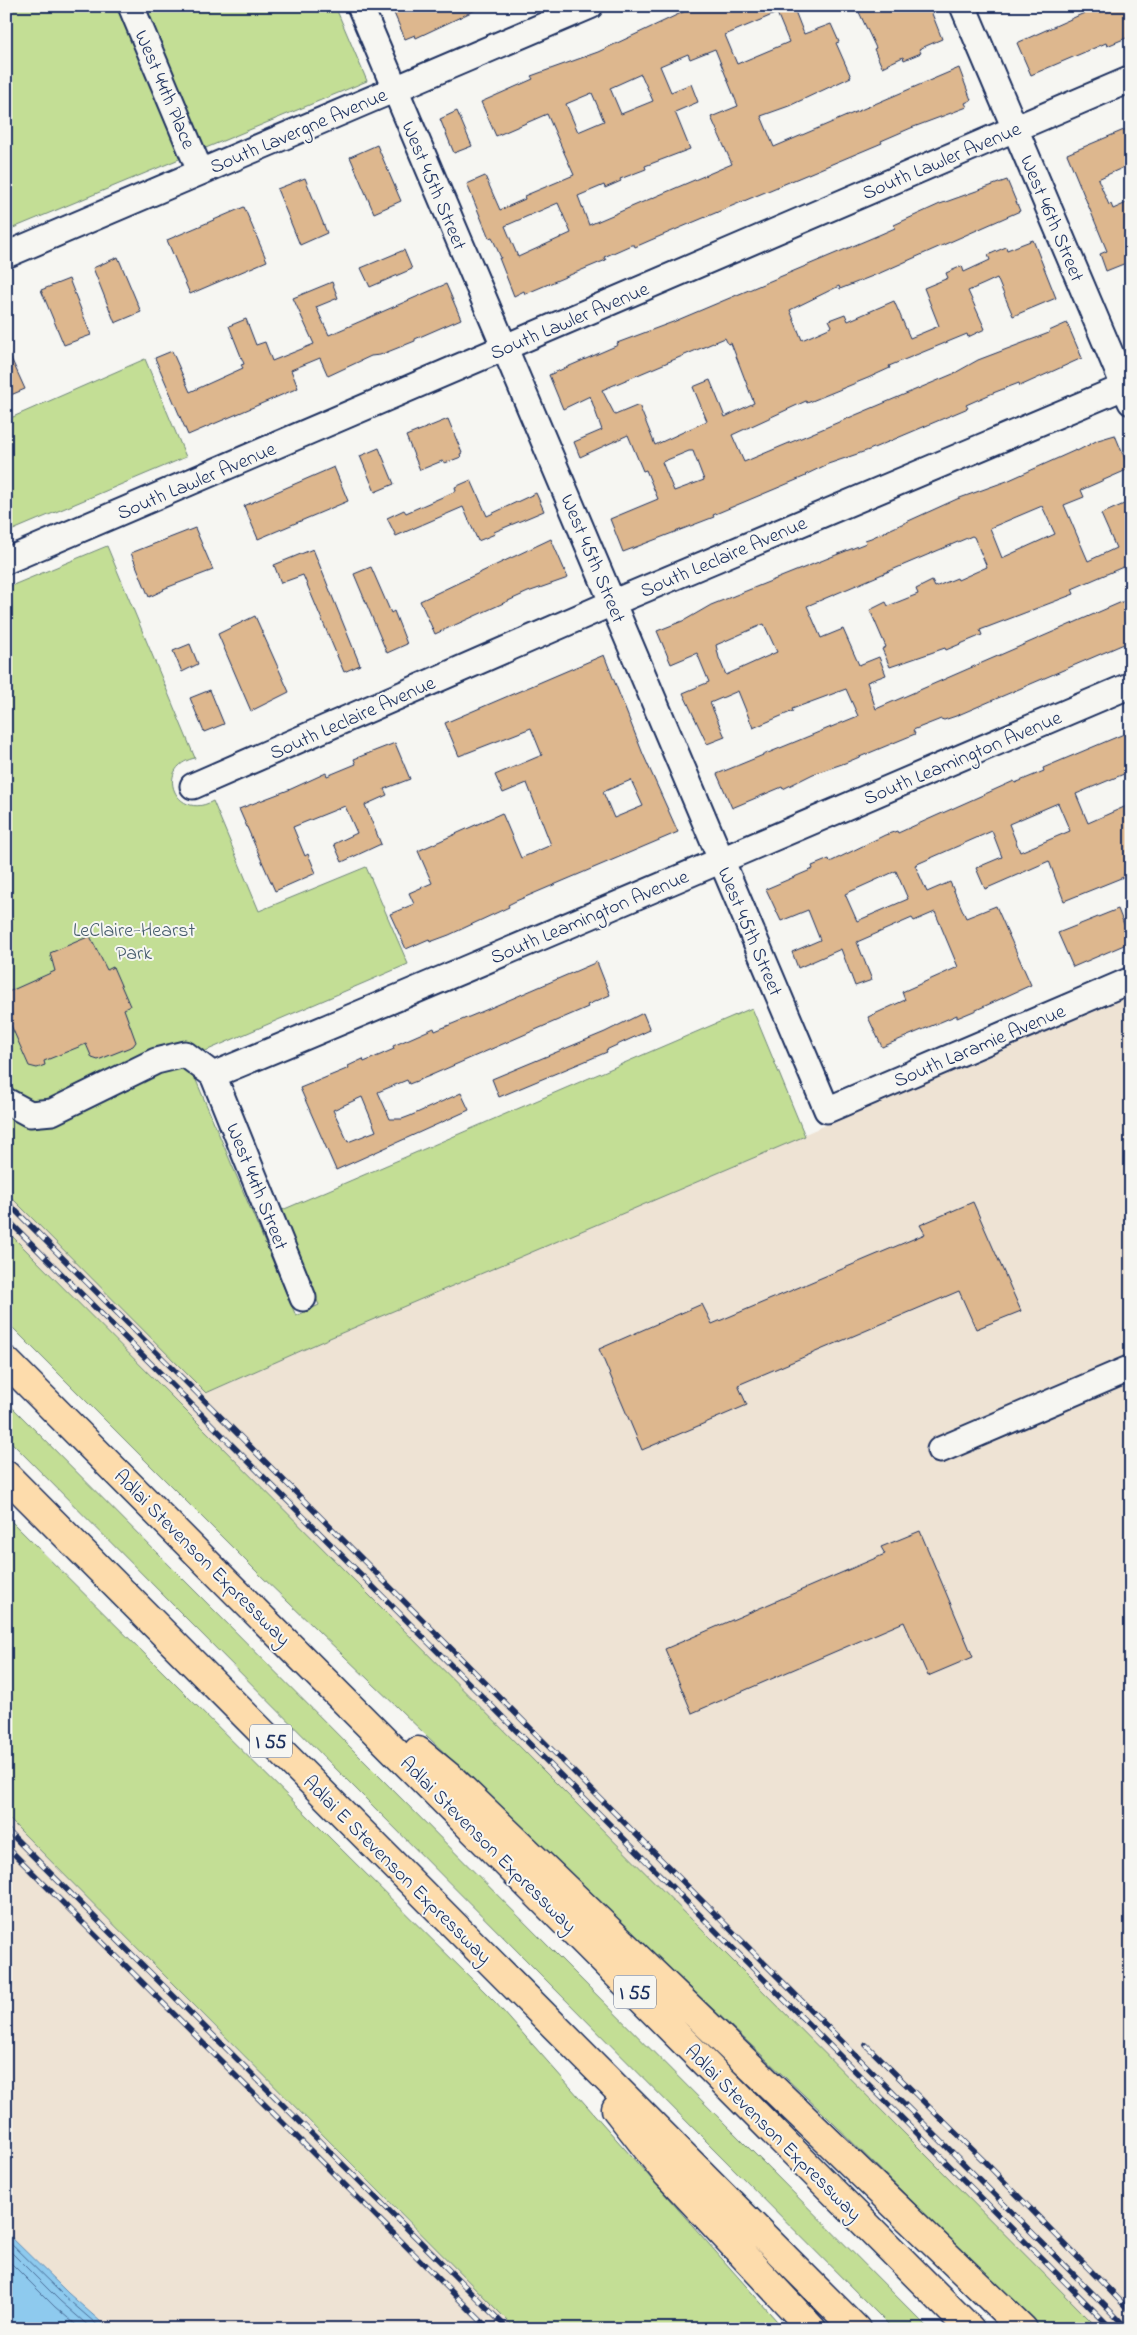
<svg xmlns="http://www.w3.org/2000/svg" width="1137" height="2335" viewBox="0 0 1137 2335" font-family="'Indie Flower',sans-serif">
  <style>
    .built { fill: #eee3d4 }
    .green { fill: #c3de95; stroke: #6f867a }
    .water { fill: #8ecaee; stroke: #608cb4 }
    .lines { fill: none; stroke-linecap: round; stroke-linejoin: round }
    .shore { stroke: #496d98; stroke-width: 1 }
    .building { fill: #ddb78e; stroke: #1b2f5e; fill-rule: evenodd }
    .minor-casing { stroke: #1b2f5e; stroke-width: 29 }
    .highway-casing { stroke: #1b2f5e; stroke-width: 31 }
    .minor { stroke: #f6f6f2; stroke-width: 25 }
    .highway { stroke: #fddcac; stroke-width: 28 }
    .rail-casing { stroke: #1b2f5e; stroke-width: 5.5 }
    .rail { stroke: #f6f6f2; stroke-width: 4; stroke-dasharray: 11; stroke-linecap: butt }
    .labels { text-anchor: middle; stroke-width: 4; stroke-linejoin: round; paint-order: stroke }
    .shield { fill: #f6f6f2; stroke: #5d6b8a; stroke-width: 1 }
    .shield-label { font-size: 19px; font-weight: bold; fill: #1b2f5e }
    .street-label { font-size: 20px; fill: #1b2f5e; stroke: #f6f6f2 }
    .park-label { font-size: 20px; fill: #455b6c; stroke: #f6f6f2 }
  </style>
  <rect width="100%" height="100%" fill="#f6f6f2"/>
  <filter id="ink" filterUnits="userSpaceOnUse"><feTurbulence type="fractalNoise" baseFrequency=".02" numOctaves="2"/><feDisplacementMap in="SourceGraphic" scale="10" xChannelSelector="R" yChannelSelector="G"/><feConvolveMatrix kernelMatrix="1 2 1 2 8 2 1 2 1" color-interpolation-filters="sRGB"/></filter>
  <g filter="url(#ink)">
    <!-- built -->
    <path class="built" d="M1131 994V2329H1099L6 1230V1192L206 1393 332 1337Z
      M6 1816 394 2208 516 2329H109L68 2293 6 2232Z"/>
    <!-- green -->
    <path class="green" d="M6 6H335L367 81 6 231Z
      M145 359 186 457 6 533V420Z
      M107 546 195 758C153 767 176 822 213 801L259 911 366 867 408 964 187 1059 296 1316 319 1305 280 1211 752 1008 805 1136 332 1337 206 1393 6 1192V588Z
      M6 1230 1099 2329H1041L824 2114 565 1869 260 1575 6 1321Z
      M6 1401 929 2329H893L6 1437Z
      M6 1516 495 2002 784 2329H516L6 1816Z"/>
    <!-- water -->
    <path class="water" d="M6 2232 68 2293 109 2329H6Z"/>
    <g class="lines">
      <!-- shore -->
      <path class="shore" d="M6 2239 64 2296 102 2329
        M6 2247 60 2301 92 2329
        M6 2258 55 2307 81 2329"/>
    </g>
    <!-- building -->
    <path class="building" d="M391 6H484L416 38 415 35 405 39Z
      M696 6H793L804 34 831 24 839 42 836 43 851 77 789 106 761 116 774 147 959 68 971 100 965 103 967 107 911 128 881 141 882 143 651 240 635 247 634 245H631L604 257 606 260 577 272 525 294 524 291 514 296 499 258H501L492 237 489 238 467 184 485 176 500 210 525 199 524 196 574 175 547 114 496 136 481 102 533 79 531 76 598 52ZM777 13 789 42 737 64 725 35ZM715 49 738 106 711 117 732 164 589 225 578 196 604 185 605 188 621 181 620 179 646 169 645 166 690 149 675 112 698 102 691 84 671 92 660 66 688 54 690 59ZM641 74 653 101 621 114 610 88ZM592 93 604 121 578 132 566 104ZM558 203 571 233 518 257 505 226Z
      M867 6H929L942 39 919 49 921 53 904 60 903 57 882 67 874 49 876 48 858 10Z
      M1100 6H1131V36L1107 46 1106 43 1031 75 1017 43Z
      M457 111 472 146 454 153 440 119Z
      M1131 127V164L1098 179 1109 205 1111 204 1113 209 1131 201V261L1106 271 1100 254 1107 251 1067 154Z
      M377 145 401 201 374 213 350 157Z
      M305 178 327 233 300 245 277 189Z
      M1007 180 1020 211 880 273 840 289 839 286 790 310 802 340 829 328 832 326 829 320 845 314 848 321 894 301 910 338 939 326 924 288 948 278 946 273 962 266 964 272 990 260 988 255 1006 247 1007 250 1033 240 1056 298 1013 316 997 278 984 284 968 291 985 329 968 337 967 334 889 366 890 368 868 378 807 403 806 401 732 435 744 462 953 374 978 360 1049 333V331L1067 323 1082 358 1020 386 1019 383 993 393 966 405 968 408 869 450 828 464 805 475 806 476 713 515 714 517 623 552 610 519 658 499 646 470 643 471 628 435 580 457 574 442 602 430 590 396 563 409 549 375 618 345 617 343 673 322 879 235 895 228 894 225 940 204ZM725 338 728 344 731 343 754 403 725 417 710 380 693 387 707 421 655 445 639 405 615 415 602 390ZM689 451H693L704 480 674 491 662 462Z
      M244 207 267 261 190 294 167 240Z
      M404 250 412 269 370 287 361 268Z
      M118 257 141 312 115 323 93 268Z
      M69 279 91 335 64 345 41 290Z
      M332 282 338 298 316 307 329 335 446 284 461 319 415 339V341L380 355 371 356 328 376 320 358 291 370 298 388 188 435 155 358 172 351 190 392 243 368 241 365 244 364 229 326 246 319 256 345 265 342 272 361 314 344 293 298Z
      M6 347 25 389 6 397Z
      M448 419 462 453 460 454 461 457 445 463 442 461 420 470 406 436Z
      M1115 435 1129 469 1081 490 1084 497 1064 505 1088 561 1116 548 1101 514 1131 501V584L1123 567 1072 589 1074 594 980 630 982 635 946 650 945 648 890 667 882 649 886 647 870 610 886 602 888 606 918 594 916 589 932 581 935 587 957 578 958 580 987 567 974 537 972 536 807 606 821 638 843 629 859 665 879 657 886 675 867 682 876 709 1131 598V641L956 716 944 720 941 719 913 730 915 734 845 763 813 774 783 789 782 787 732 808 717 774 858 716 846 689 792 709 793 711 753 728 738 691 710 703 725 737 707 744 683 693 709 682 697 653 671 664 657 631 685 620 711 605 866 543 865 540 871 538 957 499 1007 481 1076 450 1077 451 1098 440ZM1042 506 1055 534 1002 558 990 528ZM764 624 777 652 726 675 719 658 716 645Z
      M379 448 394 484 375 492 360 456Z
      M334 467 348 501 258 539 244 506Z
      M471 480 487 516 536 493 544 511 494 532 495 534 478 541 463 507 396 536 387 518 404 510 406 513 456 491 455 487Z
      M195 528 213 570 163 589 164 590 149 597 131 553Z
      M551 539 568 578 528 592 435 634 420 601Z
      M313 549 360 665 344 672 303 575 281 583 274 565Z
      M371 567 391 613 394 611 407 644 387 653 354 574Z
      M255 616 289 692 251 711 218 634Z
      M190 644 198 664 182 672 173 651Z
      M604 655 643 754 678 832 516 901 508 905 509 907 449 935 430 942 429 939 406 949 390 914 414 904 409 893 432 883 418 851 502 813 521 858 551 845 527 783 503 793 495 775 542 755 531 728 459 756 445 723ZM631 780 643 806 614 818 603 792Z
      M210 690 224 724 204 732 190 698Z
      M1131 731V771L1076 794 1088 823 1131 804V874L1064 901 1049 861 985 889 976 868 1002 857 992 831 915 865 927 892 950 882 966 918 996 906 1031 985 974 1011 957 1018V1015L882 1047 868 1017 905 1000 902 992 958 967 935 912 914 921 912 918 857 942 872 980 855 986 841 949 798 968 792 952 820 940 808 910 781 921 766 889 813 869 812 866 829 859 830 862 885 835 897 831 898 833 1014 781 1015 783 1044 771 1043 768ZM1058 803 1070 831 1020 852 1009 824ZM896 871 908 899 857 921 845 894Z
      M395 743 410 779 384 789 387 795 365 805 381 844 342 862 334 844 357 833 345 806 293 827 305 856 308 854 316 873 275 891 239 809 291 789 326 773 327 776 356 764 354 759Z
      M1118 909 1131 942 1073 967 1058 933Z
      M90 936 107 970 113 967 130 1006 124 1009 136 1042 133 1046 98 1060 92 1058 86 1044 44 1061 45 1065 37 1068 29 1066 6 1014V993L55 971 50 953Z
      M597 962 610 995 587 1005 588 1007 427 1077 409 1084 407 1080 378 1092 390 1119H402L410 1116 461 1093 469 1110 336 1170 300 1088 349 1068 348 1066 363 1059 364 1062 394 1049 393 1046 434 1028 435 1031 481 1012ZM362 1097 376 1131 348 1142 333 1110Z
      M643 1013 650 1030 606 1050 607 1052 499 1097 492 1079 605 1032Z
      M973 1202 1021 1311 976 1329 959 1291 738 1385 747 1405 642 1450 599 1349 702 1304 712 1324 925 1234 920 1225Z
      M920 1531 973 1657 928 1676 904 1622 692 1713 665 1649 885 1554 881 1547Z"/>
    <g class="lines">
      <defs>
        <path id="minor" d="M131 6 200 171
          M360 6 827 1110 1131 980
          M963 6 1131 402
          M6 255 590 6
          M6 561 1131 79
          M193 786 612 603 1131 384
          M213 1075C520 948 825 815 1131 685
          M213 1075 303 1298
          M6 1101 30 1114 52 1112 156 1061 185 1054 213 1075
          M940 1450 1131 1368"/>
        <path id="highway" d="M6 1361 970 2329
          M6 1475 856 2329
          M418 1751 453 1780 1023 2329
          M616 2109 667 2174 812 2329"/>
      </defs>
      <!-- minor casing -->
      <use href="#minor" class="minor-casing"/>
      <!-- highway casing -->
      <use href="#highway" class="highway-casing"/>
      <!-- minor -->
      <use href="#minor" class="minor"/>
      <!-- highway -->
      <use href="#highway" class="highway"/>
      <defs>
        <path id="rail" d="M6 1201 1128 2329
          M6 1218 1112 2329
          M6 1829 508 2329
          M6 1846 489 2329
          M866 2045 986 2163 1131 2312"/>
      </defs>
      <!-- rail casing -->
      <use href="#rail" class="rail-casing"/>
      <!-- rail -->
      <use href="#rail" class="rail"/>
    </g>
  </g>
  <g class="labels">
    <!-- shield labels -->
    <g class="shield">
      <rect x="250" y="1724.5" width="42" height="33" rx="4"/>
      <rect x="614" y="1975.5" width="42" height="33" rx="4"/>
    </g>
    <g class="shield-label">
      <text x="271" y="1748">I 55</text>
      <text x="635" y="1999">I 55</text>
    </g>
    <!-- street labels -->
    <g class="street-label">
      <text transform="translate(166 89) rotate(67)" y="7">West 44th Place</text>
      <text transform="translate(298 130) rotate(-23)" y="7">South Lavergne Avenue</text>
      <text transform="translate(941 160) rotate(-23)" y="7">South Lawler Avenue</text>
      <text transform="translate(435 185) rotate(67)" y="7">West 45th Street</text>
      <text transform="translate(1053 218) rotate(67)" y="7">West 46th Street</text>
      <text transform="translate(569 320) rotate(-23)" y="7">South Lawler Avenue</text>
      <text transform="translate(196 480) rotate(-23)" y="7">South Lawler Avenue</text>
      <text transform="translate(723 556) rotate(-23)" y="7">South Leclaire Avenue</text>
      <text transform="translate(594 558) rotate(67)" y="7">West 45th Street</text>
      <text transform="translate(352 717) rotate(-24)" y="7">South Leclaire Avenue</text>
      <text transform="translate(962 757) rotate(-23)" y="7">South Leamington Avenue</text>
      <text transform="translate(589 916) rotate(-23)" y="7">South Leamington Avenue</text>
      <text transform="translate(751 931) rotate(67)" y="7">West 45th Street</text>
      <text transform="translate(979 1045) rotate(-23)" y="7">South Laramie Avenue</text>
      <text transform="translate(258 1186) rotate(68)" y="7">West 44th Street</text>
      <text transform="translate(203 1557) rotate(45)" y="7">Adlai Stevenson Expressway</text>
      <text transform="translate(489 1844) rotate(45)" y="7">Adlai Stevenson Expressway</text>
      <text transform="translate(398 1869) rotate(45)" y="7">Adlai E Stevenson Expressway</text>
      <text transform="translate(774 2132) rotate(45)" y="7">Adlai Stevenson Expressway</text>
    </g>
    <!-- park labels -->
    <g class="park-label">
      <text x="134" y="936">LeClaire-Hearst<tspan x="134" dy="23">Park</tspan></text>
    </g>
  </g>
  <!-- margin -->
  <rect width="1137" height="2335" fill="none" stroke="#f6f6f2" stroke-width="25"/>
  <rect x="12" y="12" width="1112" height="2310" fill="none" stroke="#1b2f5e" stroke-width="2" filter="url(#ink)"/>
</svg>
